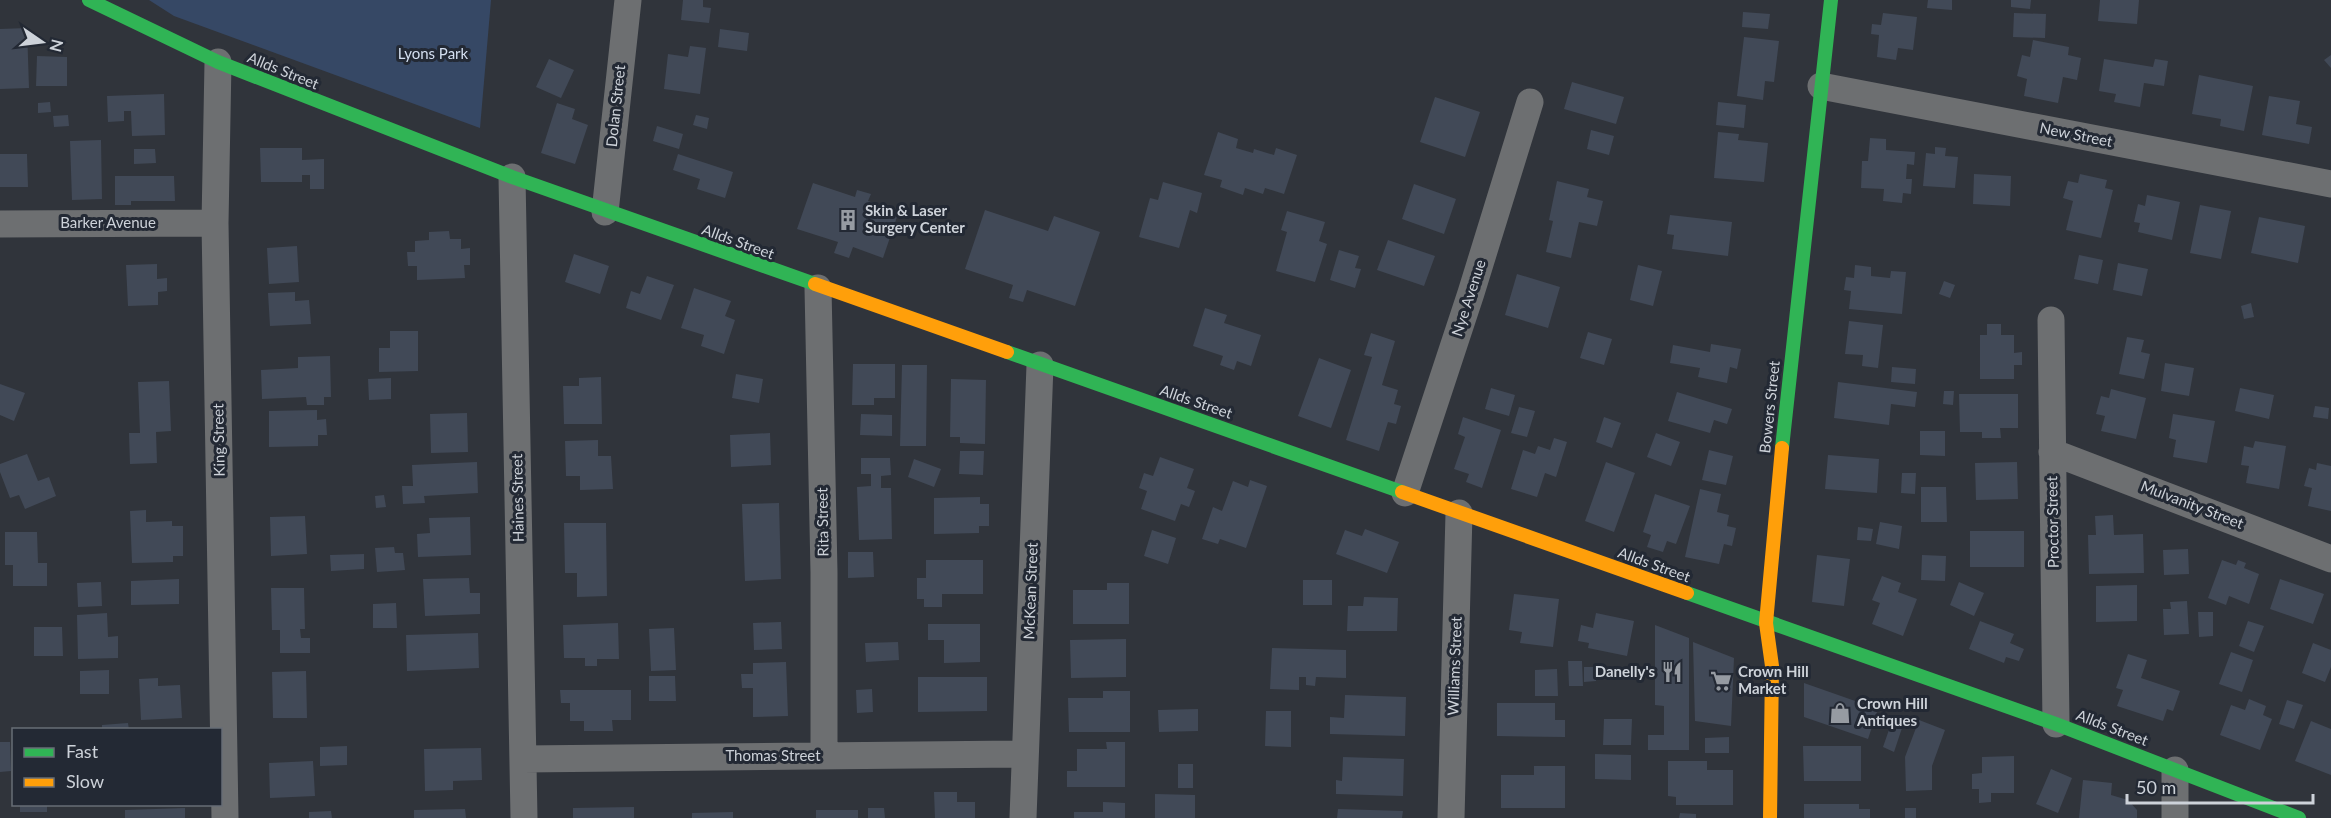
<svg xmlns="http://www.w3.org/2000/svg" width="2331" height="818" viewBox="0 0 2331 818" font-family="Lato,sans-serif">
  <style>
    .green { fill: #364865 }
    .building { fill: #414957 }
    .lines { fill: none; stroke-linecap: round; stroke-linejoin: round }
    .street { stroke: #6d6f71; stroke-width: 27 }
    .fast { stroke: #30b455; stroke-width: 14 }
    .slow { stroke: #ff9f0a; stroke-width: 14 }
    .labels { text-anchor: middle; stroke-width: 6; stroke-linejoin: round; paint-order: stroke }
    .park-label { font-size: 15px; fill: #d4dff0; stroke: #232934 }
    .street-label { font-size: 15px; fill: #cdd2d9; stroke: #232934 }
    .poi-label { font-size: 15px; font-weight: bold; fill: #cdd2d9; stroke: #232934; text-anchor: start }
  </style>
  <rect width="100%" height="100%" fill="#30343b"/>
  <!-- green -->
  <path class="green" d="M149 0H491L480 128 174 16Z"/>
  <!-- building -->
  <path class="building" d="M683 0H703V7L711 8 709 23 681 20Z
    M1928 0H1952V10L1927 8Z
    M2011 0H2031L2030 9 2011 7Z
    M2100 0H2139L2137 24 2098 21Z
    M1743 12 1770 14 1768 29 1742 27Z
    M1883 13 1917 17 1913 50 1898 48 1896 60 1877 57 1879 35 1871 34 1872 24 1881 25Z
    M2014 13 2046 14 2045 38 2013 37Z
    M27 28 29 88 0 89V29Z
    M720 29 749 33 747 51 718 47Z
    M1744 37 1779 41 1774 82 1765 81 1763 100 1737 96Z
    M2033 40 2069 47 2068 55 2081 58 2077 80 2063 77 2058 103 2024 96 2027 79 2017 76 2022 55 2030 57Z
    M690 46 706 48 700 94 664 89 668 54 688 57Z
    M2331 55V68L2324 60Z
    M37 56 67 57V86H36Z
    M549 59 574 70 561 98 536 87Z
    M2104 59 2153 67 2155 59 2168 61 2164 86 2144 83 2140 107 2114 102 2116 94 2099 91Z
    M2199 75 2253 86 2244 131 2220 126 2221 119 2192 114Z
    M1572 82 1624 97 1616 124 1564 109Z
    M164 94 165 135 132 136 131 111H124V121L108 122 107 96Z
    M2269 96 2300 101 2296 124 2312 127 2309 144 2262 135Z
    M1435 97 1480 112 1465 157 1420 142Z
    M50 102 51 112 38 113V103Z
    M1718 102 1746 105 1744 128 1716 125Z
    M557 103 575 109 572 119 588 125 575 164 541 153Z
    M68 115 69 126 54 127 53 116Z
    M696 115 709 118 707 129 693 125Z
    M657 126 683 134 679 149 653 141Z
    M1591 130 1614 136 1609 155 1587 149Z
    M1218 132 1238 139 1236 148 1253 153 1254 149 1274 155 1276 148 1297 155 1284 194 1265 188 1263 194 1245 188 1243 195 1220 187 1222 180 1204 175Z
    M1718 132 1739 134 1738 140 1768 143 1764 182 1714 178Z
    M1870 138 1886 139V150L1915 152 1914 165 1907 164 1906 179H1912L1911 194 1903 193 1902 203 1883 201 1884 189 1861 188 1862 161H1868Z
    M101 140 102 199 72 200 70 141Z
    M1935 147 1946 148 1945 156 1958 157 1955 188 1923 186 1926 153 1935 154Z
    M260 148H302V160L324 159V189H310V175H302V182H261Z
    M134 149H155L156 163 134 164Z
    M0 154H27L28 187H0Z
    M678 154 733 172 725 198 697 189 700 179 673 170Z
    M1974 174 2011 176 2010 206 1973 204Z
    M2080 174 2107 180 2105 188 2113 190 2101 238 2066 230 2073 201 2063 198 2068 181 2078 183Z
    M115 176H174L175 201H131V205H115Z
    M1557 181 1589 189 1587 197 1603 201 1597 226 1579 222 1571 258 1546 252 1553 221 1549 220Z
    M1163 182 1202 193 1197 213 1190 210 1179 248 1139 237 1150 198 1158 200Z
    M813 183 855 197 857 190 871 194 868 201 899 211 883 258 853 247 849 258 834 253 838 242 797 229Z
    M1414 184 1456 199 1444 234 1402 219Z
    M2147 195 2180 202 2172 240 2138 232 2140 223 2134 222 2138 204 2145 206Z
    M2200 205 2231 211 2221 259 2190 253Z
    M985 210 1048 231 1054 216 1100 232 1075 306 1027 290 1023 302 1009 298 1013 285 965 269Z
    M1287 211 1325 222 1319 241 1327 244 1315 282 1276 271 1287 232 1281 230Z
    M1670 215 1732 222 1728 256 1672 249 1674 235 1667 234Z
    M2259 217 2305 226 2298 263 2251 253Z
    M449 231 450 239H461V249L470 248V265H464L465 278 417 280V266H408L407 252H415V241L429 240V232Z
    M1388 240 1435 256 1424 286 1377 270Z
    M297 246 299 282 269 284 267 248Z
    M1339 250 1359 256 1355 268 1361 269 1355 288 1330 280Z
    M574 254 609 266 600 294 565 282Z
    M2079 255 2103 260 2098 284 2074 279Z
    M2118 263 2148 269 2142 296 2113 290Z
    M157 264V279L167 278V291L158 292V305L128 306 126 265Z
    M1638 265 1662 271 1653 306 1630 300Z
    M1855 265 1871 267V276L1890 278 1891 271 1906 272 1902 314 1849 309 1851 291 1844 290 1846 277 1854 278Z
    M1517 274 1560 287 1548 328 1505 315Z
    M647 276 674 285 661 320 626 308 631 291 640 294Z
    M1944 281 1955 285 1950 298 1939 294Z
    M694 288 731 301 725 316 735 320 724 354 701 346 704 335 681 328Z
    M295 292V301L309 300 311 324 270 326 268 293Z
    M2251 303 2254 317 2244 319 2241 306Z
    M1205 308 1227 315 1224 323 1261 335 1251 366 1237 361 1234 370 1220 365 1223 356 1193 346Z
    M1849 321 1883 325 1878 368 1862 366 1863 355 1845 354Z
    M1987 324H2001V335H2014V353L2022 352V365H2014V379H1980V335H1987Z
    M390 331H418V371L379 372V348H390Z
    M1588 332 1612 339 1604 365 1580 358Z
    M1371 333 1395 341 1382 385 1398 390 1394 404 1401 406 1396 424 1388 422 1379 451 1346 440 1372 357 1364 355Z
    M2127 337 2144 340 2141 352 2150 354 2144 379 2119 374Z
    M1711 344 1741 349 1737 369 1730 367 1727 383 1698 377 1700 368 1670 363 1673 345 1710 352Z
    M330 356 331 397H324V405H307L306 397 262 399 261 370 298 368V357Z
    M1319 358 1351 370 1331 428 1298 416Z
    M2165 363 2194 368 2189 396 2161 391Z
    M853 364H895V398H874V405H852Z
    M902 365H927L926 446H900Z
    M1892 367 1916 369 1915 384 1891 382Z
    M736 374 763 379 759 403 732 398Z
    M601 377 602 424H564L563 386H579V378Z
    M391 378V399L369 400 368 379Z
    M951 379 986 380 985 444 960 443V437H950Z
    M169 381 171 431 156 432 157 463 130 464 129 433H140L138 382Z
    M1838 382 1917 392 1915 407 1891 404 1889 425 1834 418Z
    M0 384 25 393 14 421 0 415Z
    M1491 388 1515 395 1509 416 1485 409Z
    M2240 388 2274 395 2269 419 2235 411Z
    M2111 389 2146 398 2136 439 2101 431 2105 416 2096 414 2101 396 2109 398Z
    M1944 391H1954L1953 405 1943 404Z
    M1677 392 1732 409 1727 424 1714 420 1710 433 1668 421Z
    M1959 394H2018V428H2000L2001 438H1982V432H1960Z
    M2315 406 2329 408 2328 419 2313 417Z
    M1519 407 1535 411 1527 437 1511 433Z
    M317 410V420L326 419 327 435H318V446L269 447V411Z
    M467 413 468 452 431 453 430 414Z
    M861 414 892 415V436L860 435Z
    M2173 414 2215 421 2207 463 2173 457 2176 440 2169 438Z
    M1463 417 1501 430 1482 488 1466 482 1469 474 1454 469 1465 437 1458 434Z
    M1604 417 1621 423 1612 448 1596 442Z
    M1920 431H1945V456L1920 455Z
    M770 433 771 465 731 467 730 435Z
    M1656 433 1680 442 1671 466 1647 457Z
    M1554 438 1567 442 1556 477 1545 473 1537 497 1511 489 1523 450 1535 454 1538 446 1550 450Z
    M598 440V456H611L613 489 580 490V476H566L565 441Z
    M2255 441 2286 446 2279 489 2246 483 2249 466 2241 465 2244 446 2253 448Z
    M1709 450 1733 456 1726 485 1702 480Z
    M960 451H984L983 475 959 474Z
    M27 454 38 481 49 477 56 496 25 509 19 495 10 498 0 472V464Z
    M1828 455 1879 459 1877 493 1825 489Z
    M1160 457 1194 469 1187 488 1195 491 1189 507 1181 504 1175 521 1141 509 1147 491 1139 488 1144 473 1153 476Z
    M861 458H890L891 475 881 476V488H891L892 539 859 540 857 487 871 486V474H861Z
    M914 459 941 469 934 487 908 477Z
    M477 462 478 493 424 496 425 503 403 504 402 486H413L412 465Z
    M1606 462 1635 473 1614 532 1585 521Z
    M2017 462 2018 499 1976 500 1975 463Z
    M2317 463 2331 466V511L2308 506 2312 488 2304 486 2309 468 2316 470Z
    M1902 473H1916L1915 494 1901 493Z
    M1250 480 1267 486 1246 548 1220 539 1218 544 1202 539 1213 507 1222 511 1233 481 1248 487Z
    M1921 487H1946L1947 522H1921Z
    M1700 489 1721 494 1717 512 1729 515 1727 526 1736 528 1732 546 1724 544 1719 564 1685 557Z
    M1655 494 1690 506 1676 544 1667 541 1663 552 1647 547 1651 535 1643 532Z
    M384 495 386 507 376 508 375 496Z
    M980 497V504H989V526H979V533L934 534V498Z
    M779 503 781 579 745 581 742 504Z
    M146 510V522L172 521V526H183V556H173V562L132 563 130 511Z
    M2113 515 2114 535 2143 534 2144 573 2089 574 2088 535H2096L2095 516Z
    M305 516 307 554 271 556 270 517Z
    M470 517 471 555 418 557 417 534 430 533 429 518Z
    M1880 522 1902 526 1899 549 1876 544Z
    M564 523H606L607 596 577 597V573H565Z
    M1858 527 1873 529 1871 541 1857 540Z
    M1365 529 1399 542 1387 573 1336 554 1345 530 1362 536Z
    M1152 530 1176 538 1168 564 1144 556Z
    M1970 531H2024V567H1970Z
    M5 532H37L38 563H47V586H13V565H5Z
    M394 547 395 553H403L405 570 377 572 375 548Z
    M2188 549 2189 574 2164 575 2163 550Z
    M848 552H873L874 577 848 578Z
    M364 554V569L331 571 330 555Z
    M1817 555 1850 559 1844 606 1812 602Z
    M1922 555 1946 556 1945 581 1921 580Z
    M926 560H983V594H942V607H924V599H917V578H926Z
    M2222 560 2236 565 2238 560 2246 563 2244 568 2259 574 2249 604 2229 596 2226 605 2208 598Z
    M1882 576 1901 583 1898 592 1917 599 1903 636 1872 624 1880 603 1872 600Z
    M469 578 470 593H480V614L425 616 423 579Z
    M179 579V604L131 605V581Z
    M2280 579 2324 594 2313 624 2270 609Z
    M1303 580H1332V605H1303Z
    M101 582 102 606 78 607 77 583Z
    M1959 582 1984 593 1974 616 1950 605Z
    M1107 583H1129V624H1073V590H1107Z
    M2137 585V621L2096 622V586Z
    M271 588H304L305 629H300L301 638H310V653H280V630H272Z
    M1514 594 1559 599 1553 647 1520 643 1522 632 1509 630Z
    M1364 597 1398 598 1397 631H1347L1348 606H1363Z
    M2187 601 2189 634 2164 635 2163 609H2171L2170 602Z
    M396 603 397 628H373V604Z
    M2198 612H2213V636L2199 637Z
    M107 613 108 637 118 636V658L78 659 77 615Z
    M1596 613 1634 621 1627 656 1588 648 1589 643 1578 641 1581 625 1593 628Z
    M1980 621 2014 634 2010 643 2024 649 2019 661 2006 657 2004 663 1969 649Z
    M2248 621 2264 626 2254 652 2239 646Z
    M781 622 782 649 754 650 753 623Z
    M618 623 619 659H597V666H585V658H564L563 625Z
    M928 624H980V662L944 663V640H928Z
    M1655 625 1689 638V750H1648V735H1664V706L1655 705Z
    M34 627H62L63 656H34Z
    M674 628 676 670 651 671 649 629Z
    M478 633 479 668 407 671 406 635Z
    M1126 639V677L1071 678 1070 640Z
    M898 642 899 660 866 662 865 643Z
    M1693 642 1734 658 1731 726 1695 721Z
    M2313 643 2331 650V667L2325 682 2302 673Z
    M1272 648 1346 650V678L1316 677 1315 686 1306 685V677H1299V690L1270 689Z
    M2231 652 2253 660 2242 692 2219 684Z
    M2128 654 2147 660 2141 678 2180 691 2173 711 2167 709 2163 721 2117 706 2123 690 2116 688Z
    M1568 661H1582L1583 686H1569Z
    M786 662 788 716 753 717V688H742L741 674H753V663Z
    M1584 667H1596V681L1584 682Z
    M1557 669 1558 696H1535V670Z
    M109 670V694H80V671Z
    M306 671 307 718H273L272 672Z
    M649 676H675L676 701H649Z
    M918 677H987V711L918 712Z
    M158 678V686L180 685 182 718 141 720 139 679Z
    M1804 683 1878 709 1868 739 1804 717Z
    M872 689 873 712 857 713 856 690Z
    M560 690H631V720H612L613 731H584V721H570V703H561Z
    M1103 691H1130V732H1069L1068 698H1103Z
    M1345 695 1406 697 1405 736 1330 734V717L1344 718Z
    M2249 699 2266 706 2263 715 2272 719 2260 750 2220 735 2231 705 2245 710Z
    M2287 700 2303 705 2294 729 2279 724Z
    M1497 703H1555V720H1565V737L1497 736Z
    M1198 709V731L1159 732 1158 710Z
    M1266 711H1291V747L1265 746Z
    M1604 719H1632L1631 745H1603Z
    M1919 720 1945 730 1932 766V790L1906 791 1905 757Z
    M2311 721 2331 729V775L2295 761Z
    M128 723 129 730H102V725Z
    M1891 724 1902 728 1894 752 1883 747Z
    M1729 737V753H1705V738Z
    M0 742H10L11 771 0 772Z
    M1106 742H1125V787H1067V771H1077V749H1107Z
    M347 746V765L320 766V747Z
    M1803 746H1861V781H1804Z
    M481 748 482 780 453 781V790L425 791 424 749Z
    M1595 754 1631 755V780L1595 779Z
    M2014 756V793H1991V802L1979 803V789H1972V774L1982 773V757Z
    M1343 757 1404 759 1403 796 1336 794V780L1342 781Z
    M313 761 315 796 270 798 269 763Z
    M1668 761H1707V770H1733V805H1676V797L1668 796Z
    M1178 764H1193V788H1178Z
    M1534 766H1565V808H1501V775H1534Z
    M2051 769 2072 778 2058 813 2036 804Z
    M2083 780 2112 783 2111 795 2128 800 2137 810V818H2079Z
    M934 792H957V802H975V818H935Z
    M1155 794 1195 795V818H1155Z
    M1103 802 1125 803V818H1074V812H1103Z
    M20 804H47V812H20Z
    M1804 804H1859V809H1870V818H1804Z
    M634 807V818H573V808Z
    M185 808V818H125V810Z
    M868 808H884L885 818H868Z
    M1905 808H1916V818H1905Z
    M465 809 466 818H414V810Z
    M1338 809 1403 811 1402 818H1337Z
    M816 810H858V818H816Z
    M331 811 332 818H309V812Z
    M733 812V818H692V813Z
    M1680 813 1696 814V818H1679Z"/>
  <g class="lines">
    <!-- street -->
    <path class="street" d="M218 62 215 223 225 818
      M1821 86 2331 184
      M512 177 524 818
      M605 212 628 0
      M0 224 215 223
      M818 288 824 572V756
      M2051 320 2056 724
      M2052 452 2331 559
      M1405 493 1471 293 1530 102
      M523 759 1024 754
      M1023 818 1040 365
      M1451 818 1459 513
      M2175 818V770"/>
    <!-- fast -->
    <path class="fast" d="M89 0 218 62 512 177 815 284
      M1007 352 1402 492
      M1782 448 1831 0
      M1687 593 2056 724 2299 818"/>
    <!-- slow -->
    <path class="slow" d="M815 284 1007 352
      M1402 492 1687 593
      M1770 818 1772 666 1766 623 1782 448"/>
  </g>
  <!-- icons -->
  <defs>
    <symbol id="building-bare" viewBox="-9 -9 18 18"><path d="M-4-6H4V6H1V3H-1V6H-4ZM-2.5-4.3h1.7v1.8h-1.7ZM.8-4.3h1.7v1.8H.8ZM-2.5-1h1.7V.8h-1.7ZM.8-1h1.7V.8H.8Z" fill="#969ba2" stroke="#232934" stroke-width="2.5" paint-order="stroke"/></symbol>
    <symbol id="restaurant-bare" viewBox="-9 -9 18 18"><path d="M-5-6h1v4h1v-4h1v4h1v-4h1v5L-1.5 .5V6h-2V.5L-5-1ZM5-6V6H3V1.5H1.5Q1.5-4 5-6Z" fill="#969ba2" stroke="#232934" stroke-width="2.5" paint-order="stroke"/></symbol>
    <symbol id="supermarket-bare" viewBox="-9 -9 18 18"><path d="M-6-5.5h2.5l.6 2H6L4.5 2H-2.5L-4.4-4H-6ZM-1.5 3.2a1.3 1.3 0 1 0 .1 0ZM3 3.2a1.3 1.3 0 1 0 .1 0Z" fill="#969ba2" stroke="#232934" stroke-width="2.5" paint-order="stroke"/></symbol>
    <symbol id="shop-bare" viewBox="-9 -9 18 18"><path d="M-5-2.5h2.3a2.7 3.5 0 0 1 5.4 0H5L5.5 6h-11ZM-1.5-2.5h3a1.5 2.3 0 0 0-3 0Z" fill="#969ba2" stroke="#232934" stroke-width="2.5" paint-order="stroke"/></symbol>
  </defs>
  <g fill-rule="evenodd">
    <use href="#building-bare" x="833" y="205" width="30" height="30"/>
    <use href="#restaurant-bare" x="1657" y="657" width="30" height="30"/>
    <use href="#supermarket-bare" x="1706" y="666" width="30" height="30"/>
    <use href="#shop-bare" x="1825" y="698" width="30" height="30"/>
  </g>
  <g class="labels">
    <!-- park labels -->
    <g class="park-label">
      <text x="433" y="59">Lyons Park</text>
    </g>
    <!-- street labels -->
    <g class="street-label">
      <text transform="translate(283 71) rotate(22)" y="5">Allds Street</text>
      <text transform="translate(616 106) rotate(-84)" y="5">Dolan Street</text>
      <text transform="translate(2076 135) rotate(11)" y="5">New Street</text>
      <text x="108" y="228">Barker Avenue</text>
      <text transform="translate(738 242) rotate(20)" y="5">Allds Street</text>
      <text transform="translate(1469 298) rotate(-72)" y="5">Nye Avenue</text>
      <text transform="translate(1196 402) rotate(19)" y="5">Allds Street</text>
      <text transform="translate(1770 407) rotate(-84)" y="5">Bowers Street</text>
      <text transform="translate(219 440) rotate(-91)" y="5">King Street</text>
      <text transform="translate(518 498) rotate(-91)" y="5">Haines Street</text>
      <text transform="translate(2192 505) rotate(21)" y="5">Mulvanity Street</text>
      <text transform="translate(823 522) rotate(-91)" y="5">Rita Street</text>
      <text transform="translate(2053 522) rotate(-91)" y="5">Proctor Street</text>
      <text transform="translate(1654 565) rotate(20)" y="5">Allds Street</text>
      <text transform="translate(1031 591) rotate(-88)" y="5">McKean Street</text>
      <text transform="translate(1455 666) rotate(-88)" y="5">Williams Street</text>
      <text transform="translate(2112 728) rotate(21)" y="5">Allds Street</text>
      <text x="773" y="761">Thomas Street</text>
    </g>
    <!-- poi labels -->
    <g class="poi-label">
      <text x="865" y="216">Skin &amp; Laser<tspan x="865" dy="17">Surgery Center</tspan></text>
      <text x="1655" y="677" text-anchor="end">Danelly's</text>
      <text x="1738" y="677">Crown Hill<tspan x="1738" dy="17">Market</tspan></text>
      <text x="1857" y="709">Crown Hill<tspan x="1857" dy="17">Antiques</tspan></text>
    </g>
  </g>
  <!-- legend -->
  <rect x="12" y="728" width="210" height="78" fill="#232934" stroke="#676d76" stroke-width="1.5"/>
  <rect x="24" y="748" width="30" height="9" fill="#30b455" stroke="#676d76" stroke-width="1.5"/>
  <text x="66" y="758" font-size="18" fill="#cdd2d9">Fast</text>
  <rect x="24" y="778" width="30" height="9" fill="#ff9f0a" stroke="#676d76" stroke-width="1.5"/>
  <text x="66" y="788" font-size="18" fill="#cdd2d9">Slow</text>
  <!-- north arrow -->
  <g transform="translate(42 42) rotate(104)" stroke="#232934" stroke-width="4.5" paint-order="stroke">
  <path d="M0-4.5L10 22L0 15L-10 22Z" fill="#cdd2d9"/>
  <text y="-9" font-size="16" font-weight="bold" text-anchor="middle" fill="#cdd2d9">N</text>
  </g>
  <!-- scale -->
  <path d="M2127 794v9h186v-9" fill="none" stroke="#cdd2d9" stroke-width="3"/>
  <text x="2136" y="794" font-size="18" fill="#cdd2d9" stroke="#232934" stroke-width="4.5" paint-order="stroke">50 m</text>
</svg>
